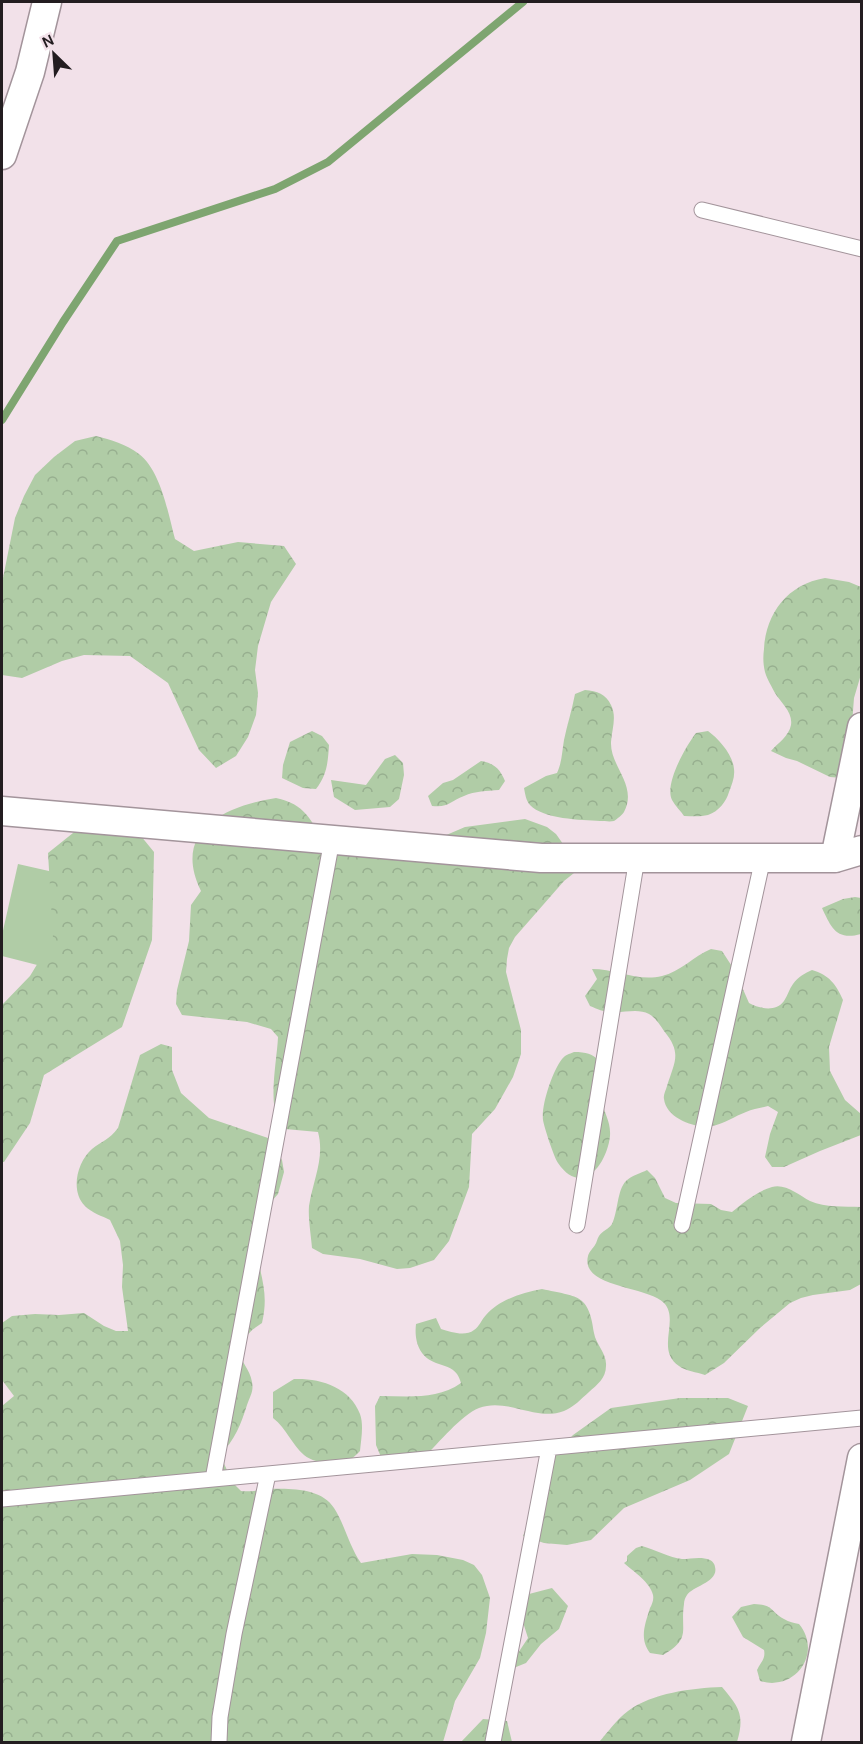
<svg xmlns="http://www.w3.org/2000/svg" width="863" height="1744" viewBox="0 0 863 1744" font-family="Karla,sans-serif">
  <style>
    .grass { fill: #b0cca6 }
    .forest { fill: url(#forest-crowns) }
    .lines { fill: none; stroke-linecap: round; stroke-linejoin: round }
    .stream { stroke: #7ea570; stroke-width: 8 }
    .lane-casing { stroke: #a3949b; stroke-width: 17 }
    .street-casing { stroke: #a3949b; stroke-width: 31 }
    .lane { stroke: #fff; stroke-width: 15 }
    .street { stroke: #fff; stroke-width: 28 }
  </style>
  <defs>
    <pattern id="forest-crowns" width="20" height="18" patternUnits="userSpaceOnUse" patternTransform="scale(1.5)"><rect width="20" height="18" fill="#b0cca6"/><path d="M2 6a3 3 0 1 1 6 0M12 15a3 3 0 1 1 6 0" fill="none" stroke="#97af8f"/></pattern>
  </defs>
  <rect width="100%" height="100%" fill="#f2e1e9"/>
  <!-- grass -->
  <path class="grass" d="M18 864 71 876 49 968 2 956V935Z"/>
  <!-- forest -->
  <path class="forest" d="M96 436C111 440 126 444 139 454 161 471 168 513 175 539L194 551 238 542 284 546 296 564 271 602 258 646 255 670 258 693 256 715 248 737 236 756 216 768 199 750 168 683 130 656 84 655 62 661 22 678 2 675V583L15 518 24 496 35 475 54 457 75 441Z
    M825 578 849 582 861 587 862 671 854 698 851 737 842 778 830 777 797 761 786 758 771 751C778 743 789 736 791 725 793 712 781 703 775 693 772 687 767 679 765 672 763 664 763 657 764 649 766 613 788 584 825 578Z
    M585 690C597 691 606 694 611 705 617 717 612 729 611 742 610 767 638 785 624 812 622 815 617 819 614 821 610 822 604 821 600 821 581 820 543 819 530 805 526 801 525 793 524 788L546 776 557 773C562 762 562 752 564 740 567 725 572 710 575 694Z
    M312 731 322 736 329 745C328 762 327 775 316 789L303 788 282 778 283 765 290 742Z
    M708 731C719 739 733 755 734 769 735 777 732 784 729 792 726 802 719 811 708 815 700 817 692 816 684 816 681 811 675 806 672 800 664 784 686 746 696 733Z
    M395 755 403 763 404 775 399 799 390 807 355 810 334 797 331 780 366 785 385 759Z
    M481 761C494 763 500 769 505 781L499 790C487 791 475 791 464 796 450 801 449 808 432 806L428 796 443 783 453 780Z
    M276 798C305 804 311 820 325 844L437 839 465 827 525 819 547 827 556 834 575 861 574 873 564 881 515 937 509 948 507 959 506 972 521 1030V1054L513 1077 495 1109 472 1134 469 1187 449 1241 434 1260 410 1268 397 1269 360 1259 323 1254 312 1248C311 1235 308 1219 309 1206 313 1180 325 1158 318 1132L285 1129C282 1125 278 1121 277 1117 269 1098 277 1059 278 1037L271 1029 247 1022 182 1015 176 1004 177 990 189 941 191 905 201 891C171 830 226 806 276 798Z
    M127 819 154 852 152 940 122 1027 44 1075 30 1123 4 1162H2V1005L30 976 53 938 48 853 83 825Z
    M855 897 861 898V934C836 941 831 927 822 908L843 899Z
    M711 949 722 951 735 971 749 1003C760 1009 776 1012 784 1001 788 995 789 989 793 984 798 977 805 973 812 970 829 975 836 984 843 1000L829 1047 830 1071 845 1100 861 1114V1135L820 1151 784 1167H772L765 1157 770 1134 778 1112 768 1106C761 1108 753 1109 746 1112 735 1116 724 1124 712 1126 695 1129 666 1118 664 1099 663 1095 666 1090 667 1086 675 1061 682 1053 664 1031 660 1025 655 1017 649 1014 638 1008 624 1013 612 1012 604 1012 597 1009 590 1006L585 996 597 979 592 969C616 969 638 982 662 976 680 972 694 956 711 949Z
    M161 1044 172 1047V1070L181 1093 209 1118 268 1138 276 1148 282 1160 284 1172 278 1194 271 1202 265 1227 263 1250 258 1259C263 1284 268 1297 262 1323L252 1330 237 1347C240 1361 250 1369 252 1382 254 1391 250 1396 247 1405 241 1424 235 1440 220 1455L233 1483 241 1491C251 1492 259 1490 269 1489 289 1488 322 1488 334 1508 345 1525 349 1546 361 1563L412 1554 437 1555 463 1560 474 1565 482 1575 490 1598 486 1633 480 1658 455 1701 443 1742H2V1406L14 1396 2 1380V1323L12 1316 35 1314 59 1315 84 1313 104 1326 116 1331H128L122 1287 123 1265 120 1241 110 1220C102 1216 92 1213 85 1206 70 1191 77 1162 92 1149 102 1141 109 1140 118 1128L140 1055Z
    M574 1052C612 1052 597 1076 602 1101 604 1114 611 1121 610 1136 607 1164 582 1198 558 1163 554 1157 544 1127 543 1120 541 1105 553 1070 562 1059 565 1055 569 1054 574 1052Z
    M647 1170 655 1178 665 1198 676 1203 711 1204 721 1210 732 1212C743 1203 757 1191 772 1187 785 1183 799 1195 810 1201 826 1208 844 1206 861 1207V1284L850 1290 813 1295 801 1298 790 1303 760 1328 724 1363 705 1375C697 1372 685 1371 679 1366 655 1350 680 1320 664 1303 648 1286 580 1288 588 1256 589 1252 593 1248 595 1245 597 1242 597 1239 599 1236 602 1231 609 1229 612 1224 618 1212 617 1190 626 1181 631 1176 641 1173 647 1170Z
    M542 1289C577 1297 589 1293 594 1333 596 1345 607 1353 606 1366 606 1378 597 1385 589 1392 581 1399 574 1407 564 1411 536 1422 507 1397 479 1408 461 1415 439 1443 424 1457H381L376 1445 375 1406 380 1396C408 1396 437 1400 461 1383 460 1380 459 1377 457 1374 452 1367 444 1366 436 1363 419 1357 414 1341 416 1324L436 1318 441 1329C451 1332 465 1337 474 1330 479 1327 482 1319 486 1315 500 1299 522 1293 542 1289Z
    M294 1379C320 1378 350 1387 360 1414 364 1425 361 1440 360 1451 357 1454 353 1458 349 1460 335 1465 315 1464 304 1455 292 1445 287 1429 273 1418V1392Z
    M680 1398H728L748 1406 729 1454 690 1480 624 1508 591 1540 567 1545 544 1543 523 1536 530 1517 534 1495 558 1451 573 1435 611 1408Z
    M642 1546C654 1549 670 1558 682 1559 691 1559 701 1556 710 1560 712 1561 715 1564 715 1567 719 1582 693 1586 687 1595 685 1598 684 1601 684 1604 680 1631 692 1638 663 1655L650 1653C639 1639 645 1624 650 1608 652 1604 654 1600 653 1595 650 1582 634 1572 624 1563L627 1561V1556L636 1548Z
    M552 1588 568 1606 559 1629 541 1644 526 1663 506 1671 528 1638 521 1616 529 1594Z
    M754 1604C775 1605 769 1611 784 1619 789 1622 794 1623 799 1624 823 1653 795 1692 760 1681L757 1670C760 1663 766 1659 764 1650L743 1637 732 1617 741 1607Z
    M722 1687C739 1707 745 1715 737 1742H599C608 1732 617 1719 628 1711 652 1693 692 1688 722 1687Z
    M483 1719 507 1721 512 1742H461Z"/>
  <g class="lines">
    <!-- stream -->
    <path class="stream" d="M2 420 63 322 117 241 275 189 328 162 523 2"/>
    <defs>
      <path id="lane" d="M702 210 862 249
        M577 1225 637 858
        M682 1225 763 858
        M213 1479 332 840
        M2 1499 862 1418
        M219 1742 220 1717 234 1634 268 1474
        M493 1742 549 1448"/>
      <path id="street" d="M2 155 30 72 47 2
        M2 811 541 858H835L862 850
        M835 858 862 727
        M806 1742 862 1458"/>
    </defs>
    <!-- lane casing -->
    <use href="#lane" class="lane-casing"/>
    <!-- street casing -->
    <use href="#street" class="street-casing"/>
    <!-- lane -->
    <use href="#lane" class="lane"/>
    <!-- street -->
    <use href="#street" class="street"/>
  </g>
  <!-- border -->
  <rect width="863" height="1744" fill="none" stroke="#231d20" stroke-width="6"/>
  <!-- north arrow -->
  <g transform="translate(54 54) rotate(335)" stroke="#f2e1e9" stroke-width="4.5" paint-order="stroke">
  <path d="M0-4.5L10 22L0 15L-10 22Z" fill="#231d20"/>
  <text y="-9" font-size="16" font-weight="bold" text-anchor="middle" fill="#231d20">N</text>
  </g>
</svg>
